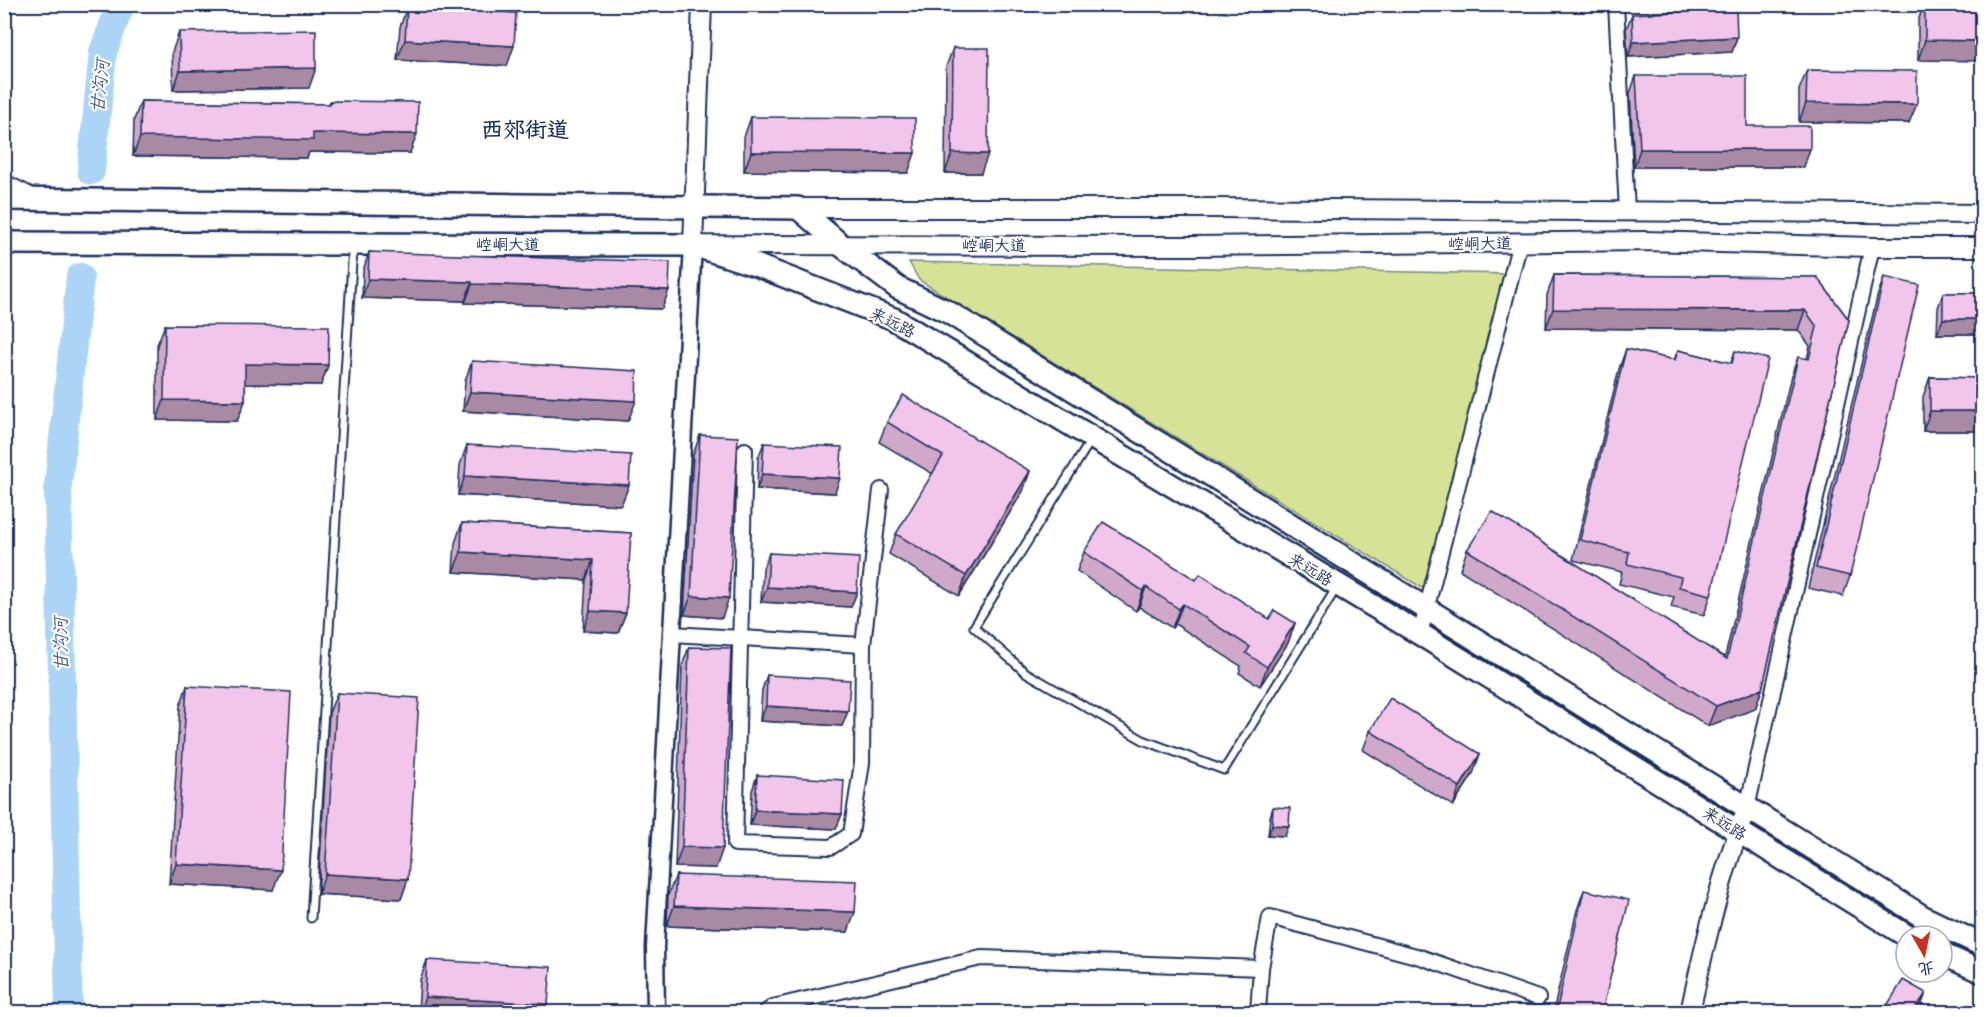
<svg xmlns="http://www.w3.org/2000/svg" width="1987" height="1017" font-family="Mali,'LXGW WenKai TC',sans-serif">
  <style>
    .green { fill: #d6e396; stroke: #78897a; stroke-width: 1.5 }
    .lines { fill: none; stroke-linecap: round; stroke-linejoin: round }
    .river { stroke: #abd4f6; stroke-width: 28 }
    .service-casing { stroke: #1b2f5e; stroke-width: 11 }
    .minor-casing { stroke: #1b2f5e; stroke-width: 18 }
    .tertiary-casing { stroke: #1b2f5e; stroke-width: 21 }
    .secondary-casing { stroke: #1b2f5e; stroke-width: 22 }
    .primary-casing { stroke: #1b2f5e; stroke-width: 26 }
    .service { stroke: #fff; stroke-width: 7 }
    .minor { stroke: #fff; stroke-width: 14 }
    .tertiary { stroke: #fff; stroke-width: 16 }
    .secondary { stroke: #fff; stroke-width: 18 }
    .primary { stroke: #fff; stroke-width: 21 }
    .wall { fill: #d0a9ca; stroke: #1b2f5e; stroke-width: 1.5 }
    .shaded-wall { fill: #a98aa4; stroke: #1b2f5e; stroke-width: 1.5 }
    .building { fill: #f2c5eb; stroke: #1b2f5e; stroke-width: 1.5 }
    .labels { text-anchor: middle; stroke-width: 4.5; stroke-linejoin: round; paint-order: stroke }
    .street-label { font-size: 16px; fill: #1b2f5e; stroke: #fff }
    .water-label { font-size: 18px; font-style: italic; fill: #3f5884; stroke: #fff }
    .district-label { font-size: 22px; font-weight: bold; fill: #1b2f5e; stroke: #fff }
  </style>
  <rect width="100%" height="100%" fill="#fff"/>
  <filter id="ink" filterUnits="userSpaceOnUse"><feTurbulence type="fractalNoise" baseFrequency=".0167" numOctaves="2"/><feDisplacementMap in="SourceGraphic" scale="12" xChannelSelector="R" yChannelSelector="G"/><feConvolveMatrix kernelMatrix="1 2 1 2 8 2 1 2 1" color-interpolation-filters="sRGB"/></filter>
  <g filter="url(#ink)">
    <polygon class="green" points="909,262 1512,274 1424,589 919,280"/>
    <g class="lines">
      <g class="river">
        <polyline points="91,171 103,52 121,4"/>
        <polyline points="69,1012 58,486 80,277"/>
      </g>
      <defs>
        <g id="service">
          <polyline points="1091,440 974,627 1025,672 1143,740 1224,770 1337,587"/>
          <polyline points="311,918 353,246"/>
        </g>
        <g id="minor">
          <polyline points="1616,4 1627,211"/>
          <polyline points="745,450 735,844 831,847 851,834 862,763 863,645 881,490"/>
          <polyline points="672,634 863,645"/>
          <polyline points="1420,634 1520,242"/>
          <polyline points="1747,808 1872,247"/>
          <polyline points="766,1012 773,1007 981,958 1261,968"/>
          <polyline points="1258,1012 1261,968 1270,917 1420,957 1538,998"/>
        </g>
        <polyline id="tertiary" points="656,1012 655,947 693,245"/>
        <g id="secondary">
          <polyline points="702,4 693,245 1195,246 1644,241 1872,247 1982,247"/>
          <polyline points="4,184 34,199"/>
          <polyline points="798,208 1211,208 1982,214"/>
          <path d="M1690 1012C1705 943 1721 874 1747 808"/>
        </g>
        <g id="primary">
          <polyline points="4,199 798,208 841,245 898,288 948,312 1925,918 1982,945"/>
          <polyline points="4,243 693,245 758,266 894,319 1420,634 1907,936"/>
          <polyline points="1942,954 1982,972"/>
        </g>
      </defs>
      <use href="#service" class="service-casing"/>
      <use href="#minor" class="minor-casing"/>
      <use href="#tertiary" class="tertiary-casing"/>
      <use href="#secondary" class="secondary-casing"/>
      <use href="#primary" class="primary-casing"/>
      <use href="#service" class="service"/>
      <use href="#minor" class="minor"/>
      <use href="#tertiary" class="tertiary"/>
      <use href="#secondary" class="secondary"/>
      <use href="#primary" class="primary"/>
    </g>
    <g class="wall">
      <polygon points="1924,4 1983,4 1918,60 1918,21"/>
      <polygon points="407,7 507,66 397,60 400,27"/>
      <polygon points="1632,14 1737,37 1732,52 1628,57 1626,29"/>
      <polygon points="179,32 309,88 173,90 172,52"/>
      <polygon points="953,48 981,173 945,173 946,67"/>
      <polygon points="1807,70 1909,123 1799,122 1799,90"/>
      <polygon points="1636,76 1804,167 1634,167 1630,93"/>
      <polygon points="141,101 329,104 330,101 410,153 309,152 307,158 133,156 134,120"/>
      <polygon points="751,117 908,173 744,171 744,137"/>
      <polygon points="369,252 662,309 465,303 465,301 362,298 363,271"/>
      <polygon points="1554,275 1817,277 1849,320 1762,689 1755,709 1708,726 1460,570 1467,550 1725,657 1791,376 1798,357 1807,359 1810,346 1798,330 1546,328 1547,295"/>
      <polygon points="1884,277 1850,576 1843,596 1808,588 1877,297"/>
      <polygon points="1943,293 1983,293 1983,334 1937,334 1938,308"/>
      <polygon points="165,325 328,365 321,385 245,384 245,401 237,421 157,420 157,345"/>
      <polygon points="1626,349 1674,360 1678,350 1731,363 1735,351 1711,595 1704,615 1671,607 1674,597 1619,584 1622,572 1573,560 1619,369"/>
      <polygon points="472,361 628,421 463,411 465,381"/>
      <polygon points="1930,377 1983,378 1983,431 1923,431 1923,397"/>
      <polygon points="887,422 1030,471 1023,491 959,596 889,554 896,534 933,474 879,442"/>
      <polygon points="700,435 722,618 684,615 693,455"/>
      <polygon points="764,443 835,493 757,489 758,458"/>
      <polygon points="467,445 629,485 621,505 458,495 460,465"/>
      <polygon points="462,523 631,533 618,633 583,631 586,580 453,572 455,543"/>
      <polygon points="1084,552 1196,580 1269,619 1295,623 1288,643 1260,686 1239,673 1241,666 1175,624 1172,628 1139,607 1136,611 1077,571"/>
      <polygon points="769,553 857,592 851,607 761,602 763,568"/>
      <polygon points="689,647 716,868 675,867 682,666"/>
      <polygon points="767,675 848,711 842,726 760,721 762,690"/>
      <polygon points="187,686 273,890 169,884 180,706"/>
      <polygon points="337,693 408,879 401,899 318,894 329,713"/>
      <polygon points="1370,731 1473,774 1453,806 1363,750"/>
      <polygon points="757,775 842,814 836,829 750,825 752,791"/>
      <polygon points="1273,807 1285,836 1268,835 1270,817"/>
      <polygon points="676,875 848,932 667,926 668,895"/>
      <polygon points="1983,883 1983,895 1979,893"/>
      <polygon points="1584,890 1602,1012 1553,1012 1577,910"/>
      <polygon points="427,960 548,1004 545,1012 418,1012 420,980"/>
    </g>
    <g class="shaded-wall">
      <polygon points="1737,37 1732,52 1628,57 1633,42"/>
      <polygon points="405,40 514,46 507,66 397,60"/>
      <polygon points="1925,40 1983,41 1983,61 1918,60"/>
      <polygon points="316,68 309,88 173,90 180,71"/>
      <polygon points="1806,103 1917,104 1909,123 1799,122"/>
      <polygon points="313,133 417,134 410,153 309,152 307,158 133,156 140,137"/>
      <polygon points="1640,149 1810,149 1804,167 1634,167"/>
      <polygon points="751,152 915,153 908,173 744,171"/>
      <polygon points="952,153 988,154 981,173 945,173"/>
      <polygon points="368,279 472,282 465,301 362,298"/>
      <polygon points="472,284 669,290 662,309 465,303"/>
      <polygon points="1553,309 1805,310 1798,330 1546,328"/>
      <polygon points="1943,319 1983,319 1983,334 1937,334"/>
      <polygon points="245,364 328,365 321,385 238,384"/>
      <polygon points="470,392 636,401 628,421 463,411"/>
      <polygon points="164,400 245,401 237,421 157,420"/>
      <polygon points="1930,411 1983,411 1983,431 1923,431"/>
      <polygon points="1030,471 1023,491 959,596 966,576"/>
      <polygon points="762,474 840,478 835,493 757,489"/>
      <polygon points="465,476 629,485 621,505 458,495"/>
      <polygon points="461,552 593,560 586,580 453,572"/>
      <polygon points="767,587 857,592 851,607 761,602"/>
      <polygon points="1146,587 1139,607 1136,611 1143,591"/>
      <polygon points="691,596 729,598 722,618 684,615"/>
      <polygon points="1183,604 1175,624 1172,628 1179,609"/>
      <polygon points="590,611 626,613 618,633 583,631"/>
      <polygon points="1295,623 1288,643 1260,686 1267,667"/>
      <polygon points="1762,689 1755,709 1708,726 1716,706"/>
      <polygon points="766,706 848,711 842,726 760,721"/>
      <polygon points="1480,754 1473,774 1453,806 1460,787"/>
      <polygon points="755,810 842,814 836,829 750,825"/>
      <polygon points="1272,825 1289,826 1285,836 1268,835"/>
      <polygon points="682,847 723,848 716,868 675,867"/>
      <polygon points="176,864 281,870 273,890 169,884"/>
      <polygon points="325,874 408,879 401,899 318,894"/>
      <polygon points="674,906 855,912 848,932 667,926"/>
      <polygon points="1926,993 1919,1012 1914,1012"/>
      <polygon points="425,997 548,1004 545,1012 420,1012"/>
    </g>
    <g class="building">
      <polygon points="1925,4 1983,4 1983,41 1925,40"/>
      <polygon points="407,7 516,13 514,46 405,40"/>
      <polygon points="1736,9 1737,37 1633,42 1632,14"/>
      <polygon points="316,30 316,68 180,71 179,32"/>
      <polygon points="953,48 989,48 988,154 952,153"/>
      <polygon points="1807,70 1917,71 1917,104 1806,103"/>
      <polygon points="1636,76 1747,76 1747,126 1810,126 1810,149 1640,149"/>
      <polygon points="141,101 330,104 330,101 418,102 417,134 313,133 313,140 140,137"/>
      <polygon points="751,117 915,118 915,153 751,152"/>
      <polygon points="369,252 670,262 669,290 472,284 472,282 368,279"/>
      <polygon points="1554,275 1817,277 1849,320 1762,689 1716,706 1467,550 1492,511 1727,659 1798,357 1809,359 1817,327 1805,310 1553,309"/>
      <polygon points="1884,277 1919,285 1850,576 1816,568"/>
      <rect x="1943" y="293" width="40" height="26"/>
      <polygon points="165,325 329,326 328,365 245,364 245,401 164,400"/>
      <polygon points="1626,349 1675,360 1678,350 1732,363 1735,351 1768,359 1711,595 1679,587 1681,577 1627,564 1629,552 1580,540"/>
      <polygon points="472,361 637,371 636,401 470,392"/>
      <polygon points="1930,377 1983,378 1983,411 1930,411"/>
      <polygon points="903,395 1030,471 966,576 896,534 943,456 887,422"/>
      <polygon points="700,435 738,437 729,598 691,596"/>
      <polygon points="764,443 842,447 840,478 762,474"/>
      <polygon points="467,445 631,455 629,485 465,476"/>
      <polygon points="1103,522 1196,580 1200,574 1269,619 1274,610 1295,623 1267,667 1246,653 1250,647 1183,604 1179,609 1146,587 1143,591 1084,552"/>
      <polygon points="462,523 631,533 626,613 590,611 593,560 461,552"/>
      <polygon points="769,553 859,558 857,592 767,587"/>
      <polygon points="689,647 731,648 723,848 682,847"/>
      <polygon points="767,675 850,680 848,711 766,706"/>
      <polygon points="187,686 291,692 281,870 176,864"/>
      <polygon points="337,693 419,698 408,879 325,874"/>
      <polygon points="1390,698 1480,754 1460,787 1370,731"/>
      <polygon points="757,775 844,780 842,814 755,810"/>
      <polygon points="1273,807 1290,808 1289,826 1272,825"/>
      <polygon points="676,875 857,881 855,912 674,906"/>
      <polygon points="1584,890 1629,900 1602,1012 1556,1012"/>
      <polygon points="427,960 551,967 548,1004 425,997"/>
      <polygon points="1903,980 1926,993 1914,1012 1883,1012"/>
      <rect x="4" y="1010" width="6" height="2"/>
    </g>
  </g>
  <g class="labels">
    <g class="street-label">
      <text transform="translate(1480 243) rotate(-1)" y="6">崆峒大道</text>
      <text x="508" y="250">崆峒大道</text>
      <text x="994" y="251">崆峒大道</text>
      <text transform="translate(893 322) rotate(26)" y="6">来远路</text>
      <text transform="translate(1311 569) rotate(31)" y="6">来远路</text>
      <text transform="translate(1725 823) rotate(32)" y="6">来远路</text>
    </g>
    <g class="water-label">
      <text transform="translate(100 86) rotate(-84)" y="6">甘沟河</text>
      <text transform="translate(61 644) rotate(-91)" y="6">甘沟河</text>
    </g>
    <g class="district-label">
      <text x="525" y="137">西郊街道</text>
    </g>
  </g>
  <rect width="1987" height="1017" fill="none" stroke="#fff" stroke-width="24"/>
  <rect x="12" y="12" width="1963" height="993" fill="none" stroke="#1b2f5e" stroke-width="2" filter="url(#ink)"/>
  <g transform="translate(1924 954) rotate(171)"><circle r="28" fill="#ffffff" stroke="#a4acbf" stroke-width="1.5"/>
  <path d="M0-4.5L10 22L0 15L-10 22Z" fill="#c8321e"/>
  <text y="-9" font-size="16" font-weight="bold" text-anchor="middle" fill="#1b2f5e">北</text>
  </g>
</svg>
